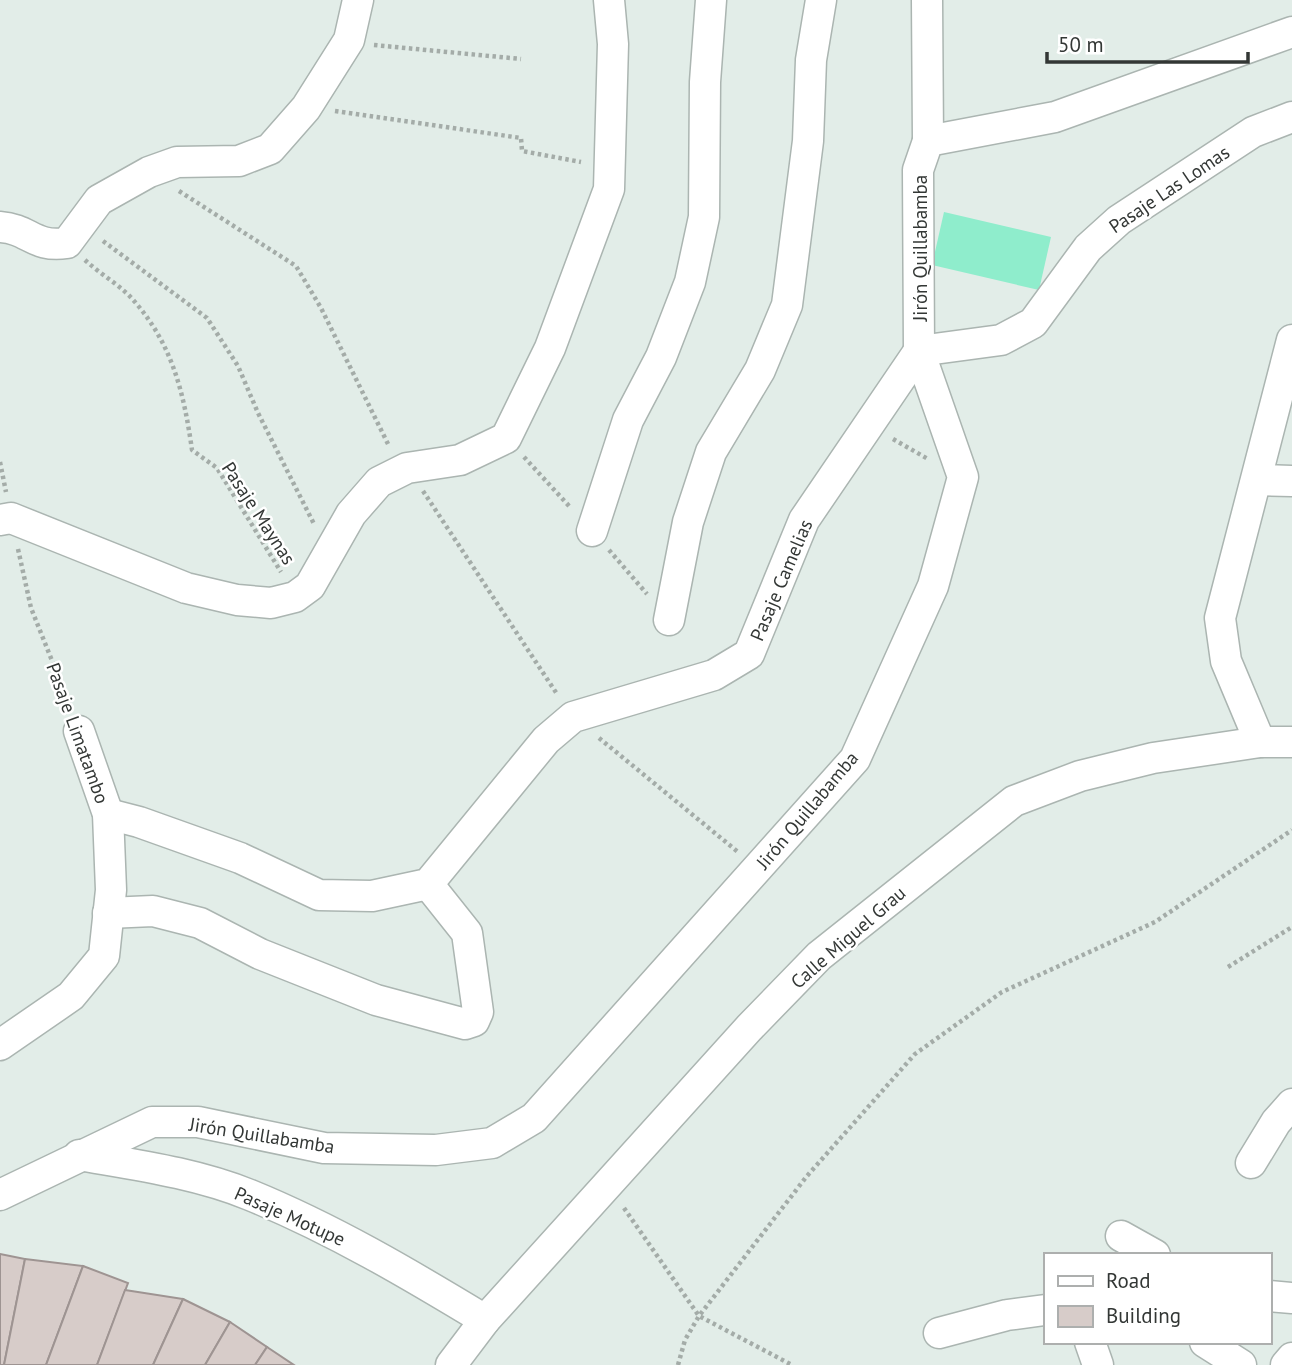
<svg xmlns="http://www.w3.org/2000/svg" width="1292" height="1365" font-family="'PT Sans',sans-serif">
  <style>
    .green { fill: #8fedcc }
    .building { fill: #d7ccc9; stroke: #9e9492; stroke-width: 2 }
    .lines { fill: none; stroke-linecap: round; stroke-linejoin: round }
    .street-casing { stroke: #abb5b1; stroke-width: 33 }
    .path { stroke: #a4aca8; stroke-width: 4.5; stroke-dasharray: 3.5 3.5; stroke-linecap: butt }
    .street { stroke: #fff; stroke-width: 30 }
    .labels { text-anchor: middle; stroke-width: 5; stroke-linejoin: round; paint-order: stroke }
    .street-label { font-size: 19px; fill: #333735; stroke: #fff }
  </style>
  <rect width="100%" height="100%" fill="#e2ede8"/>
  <polygon class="green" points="944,212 1051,237 1039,290 932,265"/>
  <g class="building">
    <polygon points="0,1254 25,1259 4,1365 0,1365"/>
    <polygon points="25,1259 83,1266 46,1365 4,1365"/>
    <polygon points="83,1266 128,1283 97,1365 46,1365"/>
    <polygon points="125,1290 183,1299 153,1365 97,1365"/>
    <polygon points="183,1299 230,1322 205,1365 153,1365"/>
    <polygon points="230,1322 267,1347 255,1365 205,1365"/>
    <polygon points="267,1347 294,1365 255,1365"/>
  </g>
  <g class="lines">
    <defs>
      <g id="street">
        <polyline points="927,0 928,141"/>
        <path d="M0 227C30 229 33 248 67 243L99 200 149 172 177 162 239 161 270 149 306 108 349 40 358 0"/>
        <polyline points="919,351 1001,340 1033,323 1088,248 1119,220 1253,132 1292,117"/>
        <polyline points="1257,480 1292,481"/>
        <polyline points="0,520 11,518 186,588 237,600 271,603 295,597 310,586 351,514 379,482 407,468 460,460 506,438 550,348 609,189 613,44 609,0"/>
        <polyline points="592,531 628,420 661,357 690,282 704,217 705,82 711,0"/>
        <polyline points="669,620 688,522 711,452 760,370 787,305 808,141 811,60 821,0"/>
        <polyline points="1260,742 1226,661 1220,618 1292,340"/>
        <polyline points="108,814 139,822 240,858 319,895 372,896 428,884 546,740 573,717 714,675 749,654 804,520 919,351"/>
        <polyline points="108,913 153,911 200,923 260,954 376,1000 465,1024 474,1021 478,1012 467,933 428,884"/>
        <polyline points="0,1045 71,996 104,956 111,890 108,814 79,731"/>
        <path d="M79 1155C136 1165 196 1173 250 1195 333 1229 409 1274 485 1320"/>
        <polyline points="1251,1163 1276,1122 1292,1104"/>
        <polyline points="0,1195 152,1122 198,1122 324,1148 436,1150 492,1143 534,1118 855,759 933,586 963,477 919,351 918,170 928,141 1055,117 1292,32"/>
        <polyline points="1121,1236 1155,1255"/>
        <polyline points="1269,1296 1292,1298"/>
        <polyline points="939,1333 1007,1315 1045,1310"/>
        <polyline points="1090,1342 1098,1365"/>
        <polyline points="1205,1342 1241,1365"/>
        <polyline points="451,1365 485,1320 608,1184 749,1028 819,956 1014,801 1080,776 1153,758 1260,742 1292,742"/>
        <polyline points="1286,1365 1292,1358"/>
      </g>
    </defs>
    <use href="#street" class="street-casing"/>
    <g class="path">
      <polyline points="374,45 521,59"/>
      <polyline points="335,111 521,138 522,151 581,162"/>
      <polyline points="179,191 296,266 321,308 389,446"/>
      <polyline points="103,241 207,318 238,366 258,413 314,524"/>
      <path d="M85 260C101 275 122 286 135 302 173 346 184 394 192 450L217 468 281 572"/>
      <polyline points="893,439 928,459"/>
      <polyline points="524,457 570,507"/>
      <polyline points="0,462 6,492"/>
      <polyline points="423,491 557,694"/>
      <polyline points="18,549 31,608 70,706"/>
      <polyline points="609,550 647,594"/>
      <polyline points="599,738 738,852"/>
      <polyline points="1228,967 1292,927"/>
      <polyline points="624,1208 699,1316 792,1365"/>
      <polyline points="678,1365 685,1340 699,1316 807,1176 915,1054 1002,992 1155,922 1292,830"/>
    </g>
    <use href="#street" class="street"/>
  </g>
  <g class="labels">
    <g class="street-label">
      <text transform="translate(1169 189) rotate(-34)" y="7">Pasaje Las Lomas</text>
      <text transform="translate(920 248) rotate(-90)" y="7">Jirón Quillabamba</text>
      <text transform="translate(259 513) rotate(57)" y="7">Pasaje Maynas</text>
      <text transform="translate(781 580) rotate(-67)" y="7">Pasaje Camelias</text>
      <text transform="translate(78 733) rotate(70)" y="7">Pasaje Limatambo</text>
      <text transform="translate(807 810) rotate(-50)" y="7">Jirón Quillabamba</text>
      <text transform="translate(848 937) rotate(-41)" y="7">Calle Miguel Grau</text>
      <text transform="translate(262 1135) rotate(9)" y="7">Jirón Quillabamba</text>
      <text transform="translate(290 1216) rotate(24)" y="7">Pasaje Motupe</text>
    </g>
  </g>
  <rect x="1044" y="1253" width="228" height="91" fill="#ffffff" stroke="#adafae" stroke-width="2"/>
  <rect x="1058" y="1276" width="35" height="10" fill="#ffffff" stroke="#adafae" stroke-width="2"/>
  <text x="1106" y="1288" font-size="21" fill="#333735">Road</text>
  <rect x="1058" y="1306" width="35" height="21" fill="#d7ccc9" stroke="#adafae" stroke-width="2"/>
  <text x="1106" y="1323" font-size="21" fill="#333735">Building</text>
  <path d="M1047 52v10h201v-10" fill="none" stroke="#333735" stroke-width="3.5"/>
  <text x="1058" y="52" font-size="21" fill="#333735" stroke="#ffffff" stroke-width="5" paint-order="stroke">50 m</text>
</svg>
